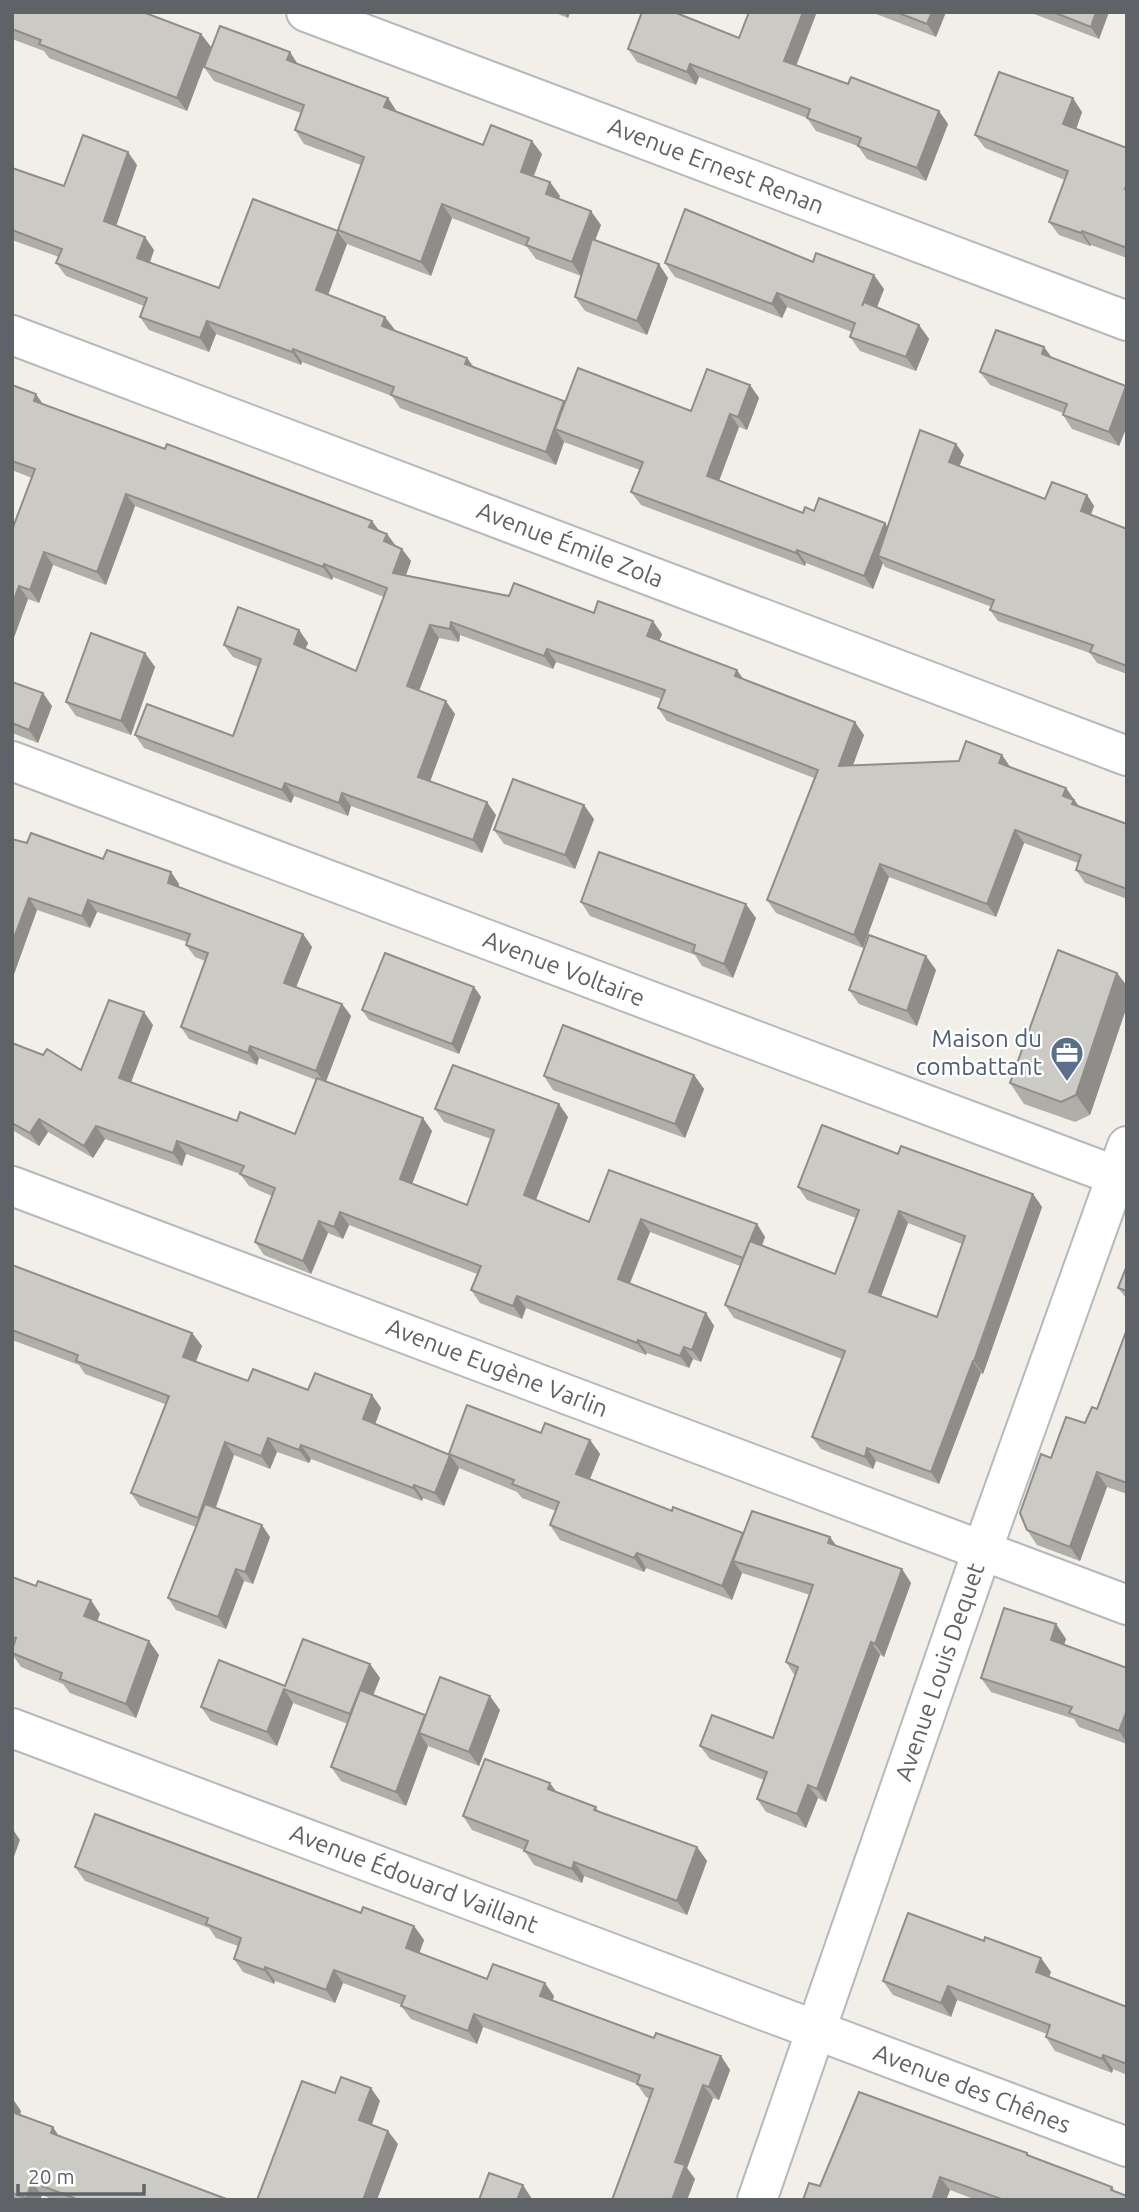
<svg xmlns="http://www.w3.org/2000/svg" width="1139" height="2212" font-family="Ubuntu,sans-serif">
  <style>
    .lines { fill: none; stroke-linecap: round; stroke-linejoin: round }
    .street-casing { stroke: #b5b8bc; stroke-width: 42 }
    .street { stroke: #fff; stroke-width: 38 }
    .wall { fill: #afaea9; fill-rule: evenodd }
    .shaded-wall { fill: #8f8d8a }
    .building { fill: #cccac5; stroke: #8f8d8a; stroke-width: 2; fill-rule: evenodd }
    .labels { text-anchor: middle; stroke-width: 5; stroke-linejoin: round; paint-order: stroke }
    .street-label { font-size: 24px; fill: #5f6368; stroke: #fff }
    .service-label { font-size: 24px; fill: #4e5e75; stroke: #fff; text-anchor: end }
  </style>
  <rect width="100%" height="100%" fill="#f1efe8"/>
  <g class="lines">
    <defs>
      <g id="street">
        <polyline points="306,12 1127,321"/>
        <polyline points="12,335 1127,756"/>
        <polyline points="12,761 1127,1180"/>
        <polyline points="12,1186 1127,1605"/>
        <polyline points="12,1728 1127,2147"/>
        <polyline points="757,2200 982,1551 1127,1146"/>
      </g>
    </defs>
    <use href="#street" class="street-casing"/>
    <use href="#street" class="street"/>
  </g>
  <g class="wall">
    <polygon points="12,12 201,34 211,47 187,111 49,58 44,51 12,39"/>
    <polygon points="553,12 570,12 568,18"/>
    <polygon points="871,12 946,12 936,37"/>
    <polygon points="1029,12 1109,12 1099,39"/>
    <polygon points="739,38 797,66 848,84 939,111 948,124 926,181 867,159 858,146 816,131 807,118 699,77 696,85 637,62 628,49"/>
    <polygon points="298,64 388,98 397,112 483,145 542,154 534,176 550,182 560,196 558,199 601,225 595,240 668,278 647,335 585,311 575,297 581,276 536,259 527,247 452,218 431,276 347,244 338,230 361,165 304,144 295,130 301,113 214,81 204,67"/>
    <polygon points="1082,112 1076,129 1127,148 1127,258 1091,245 1090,246 1059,235 1049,222 1065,180 985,148 975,135"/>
    <polygon points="137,165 116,226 154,250 150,263 219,288 347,244 328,295 395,330 394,331 467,358 474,367 564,401 691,411 750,385 759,398 747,430 739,427 719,481 803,513 814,511 885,523 887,527 956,444 964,455 959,466 1045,499 1087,495 1094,506 1091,515 1127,529 1127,674 1097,663 1090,653 998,621 990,610 992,607 885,567 883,563 873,589 806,563 805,566 641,505 631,492 640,470 564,442 556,465 400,408 392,396 302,362 301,365 216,334 209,352 149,330 140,317 144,306 66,276 56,263 59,257 12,240 12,168 64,186"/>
    <polygon points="813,262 884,289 877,307 919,325 929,339 916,371 860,351 850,337 852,332 787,307 782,318 675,277 665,263"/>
    <polygon points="1044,347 1052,358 1126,386 1127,426 1119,446 1072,429 1063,415 1063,413 990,385 980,372"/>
    <polygon points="12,385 44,404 379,531 395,546 402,549 411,561 406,575 594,613 662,634 659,641 864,735 853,765 1011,767 1066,788 1078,806 1127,824 1127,899 1085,883 1076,870 1078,863 1024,843 996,917 889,877 863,948 776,913 767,900 814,778 667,721 658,708 662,699 556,662 553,669 460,635 459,642 439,638 419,691 455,714 430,781 496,815 482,853 351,806 348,816 294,796 291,803 144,748 135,735 233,736 258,667 233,657 224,645 299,630 308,643 305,649 356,671 384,597 333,577 332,580 135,506 106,585 53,565 39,603 28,599 12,643 32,478 12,470"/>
    <polygon points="145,653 155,667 131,735 76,716 66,702"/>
    <polygon points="12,682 52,706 38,743 12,733"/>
    <polygon points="594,819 575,869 504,844 494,830"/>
    <path d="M12 839 27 843 171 872 179 884V887L303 934 312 947 296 987 342 1004 351 1016 326 1081 432 1131 412 1184 467 1205 491 1139 444 1122 435 1109 568 1117 536 1200 589 1222 609 1170 757 1224 765 1237 762 1246 835 1274 856 1218 807 1200 798 1187 898 1154 1033 1194 1042 1207 983 1374 981 1373 939 1484 876 1461 873 1469 821 1449 812 1437 842 1359 734 1318 725 1305 740 1266 650 1232 630 1284 706 1313 714 1326 701 1362 693 1359 689 1368 647 1353 646 1355 526 1308 522 1319 480 1303 471 1290 477 1274 349 1225 343 1239 328 1233 311 1274 264 1255 255 1242 272 1196 249 1186 240 1174 186 1154 182 1166 105 1139 93 1158 48 1132 39 1146 14 1131 12 1129V1043L81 1070 153 1025 131 1082 237 1121 295 1134 316 1080 259 1058 257 1065 189 1039 181 1027 205 961 195 957 186 945 187 942 97 912 90 928 37 910 14 974 12 973ZM908 1223 962 1244 937 1317 881 1296Z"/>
    <polygon points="581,902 756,918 733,978 702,966 695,955 590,916"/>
    <polygon points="936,970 917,1026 859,1004 849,990"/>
    <polygon points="1117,973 1127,986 1127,1006 1090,1115 1075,1122 1024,1104 1010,1083"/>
    <polygon points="474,987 481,997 459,1054 369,1020 362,1010"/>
    <polygon points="694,1075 704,1089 685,1138 553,1090 544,1076"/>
    <polygon points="12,1265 192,1333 202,1346 196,1362 248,1381 308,1390 372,1395 381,1408 375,1424 450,1455 541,1433 590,1440 600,1454 590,1479 672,1511 743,1533 830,1537 836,1546 902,1569 911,1583 884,1657 880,1655 826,1802 818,1798 806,1828 766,1812 757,1799 764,1780 710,1759 700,1746 773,1738 795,1676 786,1662 810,1595 742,1573 732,1600 646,1568 644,1572 560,1540 550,1525 556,1511 522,1498 517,1492 459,1468 444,1506 423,1498 422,1501 311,1459 309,1463 277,1452 270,1469 234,1455 216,1508 270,1537 253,1584 244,1581 226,1629 176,1610 168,1598 196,1527 140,1506 131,1493 165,1404 85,1374 79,1365 12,1340"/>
    <polygon points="1127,1265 1127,1299 1118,1288"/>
    <polygon points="1127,1328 1127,1494 1107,1487 1080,1561 1037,1545 1027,1530 1051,1458 1085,1423 1097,1409"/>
    <polygon points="12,1577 100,1614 97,1621 159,1655 136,1718 70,1693 63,1684 21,1667 12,1654"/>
    <polygon points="1056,1624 1066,1639 1064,1645 1127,1668 1127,1744 1079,1727 1074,1719 991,1692 981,1678"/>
    <polygon points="370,1664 380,1678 373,1695 425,1715 500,1710 479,1766 428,1746 406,1806 341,1781 331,1767 348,1724 293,1703 277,1746 211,1721 201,1707"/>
    <polygon points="556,1792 596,1807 599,1812 697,1847 707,1861 687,1915 584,1876 582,1883 534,1865 524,1850 472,1830 463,1816"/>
    <polygon points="75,1867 361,1913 414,1926 424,1940 419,1953 487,1979 554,1996 553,2000 654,2038 721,2056 730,2070 719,2100 713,2098 687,2168 695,2179 687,2200 650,2099 646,2097 637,2084 483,2027 477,2044 411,2019 401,2006 402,2005 343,1983 335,2003 275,1981 274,1984 243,1972 234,1959 238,1946 216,1938 209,1928 85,1881"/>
    <polygon points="1051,1972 1049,1977 1127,2007 1127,2075 1113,2069 1112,2073 1055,2051 1046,2037 1047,2034 957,2000 951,2017 893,1995 883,1981"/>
    <polygon points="12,2098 21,2111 20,2115 59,2136 229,2200 54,2200 42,2195 40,2200 12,2200"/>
    <polygon points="1030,2156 1112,2187 1115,2191 1127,2200 976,2200 950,2190 946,2200 803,2200 820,2186"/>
  </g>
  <g class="shaded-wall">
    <polygon points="564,12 570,12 568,18"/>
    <polygon points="803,12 817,12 793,74 784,61"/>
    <polygon points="932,12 946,12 936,37 927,24"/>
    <polygon points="1096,12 1109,12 1099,39 1091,27"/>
    <polygon points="201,34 211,47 187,111 177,98"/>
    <polygon points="290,52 299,66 287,60"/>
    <polygon points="690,64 699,77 696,85 687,72"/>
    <polygon points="388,98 397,112 394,121 384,107"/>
    <polygon points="1073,98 1082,112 1073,138 1063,124"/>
    <polygon points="939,111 948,124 926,181 917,168"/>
    <polygon points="532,141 542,154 530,185 521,172"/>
    <polygon points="128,152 137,165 113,235 104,221"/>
    <polygon points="550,182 560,196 555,208 546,194"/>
    <polygon points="442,204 452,218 431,276 421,262"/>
    <polygon points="591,211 601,225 581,276 572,262"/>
    <polygon points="338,231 347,244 325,303 316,290"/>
    <polygon points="1082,231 1091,245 1090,246 1081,233"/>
    <polygon points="145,237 154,250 146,271 137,258"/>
    <polygon points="659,264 668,278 647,335 637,321"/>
    <polygon points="874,275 884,289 872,320 862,306"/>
    <polygon points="777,293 787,307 782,318 772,304"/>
    <polygon points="385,317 395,330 391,339 382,326"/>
    <polygon points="207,321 216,334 209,352 200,338"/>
    <polygon points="919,325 929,339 916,371 906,357"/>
    <polygon points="1044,347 1054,361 1042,354"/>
    <polygon points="293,349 302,362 301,365 292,352"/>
    <polygon points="467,358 476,371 465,364"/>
    <polygon points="750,385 759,398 747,430 738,417"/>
    <polygon points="1126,386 1127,426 1119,446 1109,432"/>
    <polygon points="36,394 45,407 34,401"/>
    <polygon points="730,414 739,427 716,489 707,476"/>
    <polygon points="555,429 564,442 556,465 546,452"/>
    <polygon points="956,444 964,455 957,472 949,462"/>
    <polygon points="126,494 135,506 106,585 97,572"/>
    <polygon points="1087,495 1094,506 1088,522 1081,511"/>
    <polygon points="372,521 381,533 369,527"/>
    <polygon points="885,523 894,536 878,556 883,563 873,589 864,576"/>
    <polygon points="387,534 396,546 384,541"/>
    <polygon points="402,549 411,561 402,586 393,573"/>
    <polygon points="797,550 806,563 805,566 796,553"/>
    <polygon points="44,552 53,565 39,603 30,590"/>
    <polygon points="324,564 333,577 332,580 323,567"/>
    <polygon points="19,586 28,599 12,643 12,605"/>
    <polygon points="653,621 662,634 656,649 647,636"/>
    <polygon points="451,622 460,635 459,642 450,629"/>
    <polygon points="430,625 439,638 416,699 407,686"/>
    <polygon points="299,630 308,643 302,657 294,644"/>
    <polygon points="547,649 556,662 553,669 544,656"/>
    <polygon points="145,653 155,667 131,735 121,721"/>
    <polygon points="737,670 746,683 735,676"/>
    <polygon points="43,693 52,706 38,743 29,730"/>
    <polygon points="446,701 455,714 427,790 418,777"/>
    <polygon points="855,722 864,735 848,779 839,766"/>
    <polygon points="1002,755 1011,768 999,763"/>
    <polygon points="285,783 294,796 291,803 282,790"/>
    <polygon points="1066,788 1083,812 1063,796"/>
    <polygon points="342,793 351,806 348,816 339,803"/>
    <polygon points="487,802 496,815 482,853 473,840"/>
    <polygon points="584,805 594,819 575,869 565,855"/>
    <polygon points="1015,830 1024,843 996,917 987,904"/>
    <polygon points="880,864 889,877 863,948 854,935"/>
    <polygon points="171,872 179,884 176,895 168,883"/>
    <polygon points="29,898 37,910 14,974 12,971 12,943"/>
    <polygon points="88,900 97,912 90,928 82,916"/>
    <polygon points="746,904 756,918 733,978 724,964"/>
    <polygon points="303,934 312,947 293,995 284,983"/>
    <polygon points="926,956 936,970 917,1026 907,1011"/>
    <polygon points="1117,973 1127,986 1127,1006 1090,1115 1076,1095"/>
    <polygon points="474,987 481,997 459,1054 452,1044"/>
    <polygon points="342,1004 351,1016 325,1084 316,1071"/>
    <polygon points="144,1012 153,1025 128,1090 119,1078"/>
    <polygon points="250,1046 259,1058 257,1065 248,1053"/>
    <polygon points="694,1075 704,1089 685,1138 675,1124"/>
    <polygon points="559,1104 568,1117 533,1207 524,1195"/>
    <polygon points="423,1118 432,1131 409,1192 400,1179"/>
    <polygon points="39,1119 48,1132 39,1146 30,1133"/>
    <polygon points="96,1126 105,1139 93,1158 84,1146"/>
    <polygon points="177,1141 186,1154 182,1166 173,1153"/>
    <polygon points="1033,1194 1042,1207 983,1374 974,1361"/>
    <polygon points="899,1211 908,1223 878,1305 869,1292"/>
    <polygon points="340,1212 349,1225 343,1239 334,1227"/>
    <polygon points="641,1219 650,1232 626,1292 618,1279"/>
    <polygon points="319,1221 328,1233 311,1274 303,1261"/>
    <polygon points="757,1224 765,1237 752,1270 744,1258"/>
    <polygon points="517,1296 526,1308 522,1319 513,1306"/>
    <polygon points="706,1313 714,1326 701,1362 692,1350"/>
    <polygon points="192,1333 202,1346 192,1370 183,1357"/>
    <polygon points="638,1340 647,1353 646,1355 637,1343"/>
    <polygon points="684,1347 693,1359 689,1368 680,1356"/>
    <polygon points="973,1361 981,1373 939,1484 931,1472"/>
    <polygon points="372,1395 381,1408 372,1433 363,1419"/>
    <polygon points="268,1438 277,1452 270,1469 261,1456"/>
    <polygon points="590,1440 600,1454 586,1488 576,1474"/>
    <polygon points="225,1442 234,1455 207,1531 198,1518"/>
    <polygon points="301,1445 311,1459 309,1463 299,1450"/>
    <polygon points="867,1448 876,1461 873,1469 865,1457"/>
    <polygon points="450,1455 459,1468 444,1506 435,1493"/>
    <polygon points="1097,1472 1107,1487 1080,1561 1070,1547"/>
    <polygon points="414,1485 423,1498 422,1501 413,1488"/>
    <polygon points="262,1525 270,1537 253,1584 245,1572"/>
    <polygon points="743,1533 733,1561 742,1573 732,1600 722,1586"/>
    <polygon points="830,1537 840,1551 828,1543"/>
    <polygon points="637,1553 646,1568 644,1572 634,1558"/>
    <polygon points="236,1569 244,1581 226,1629 218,1617"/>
    <polygon points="902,1569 911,1583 884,1657 875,1644"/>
    <polygon points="91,1600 100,1614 94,1630 84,1616"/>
    <polygon points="1056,1624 1066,1639 1061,1654 1051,1640"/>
    <polygon points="149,1641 159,1655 136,1718 126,1704"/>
    <polygon points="871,1642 880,1655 826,1802 817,1789"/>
    <polygon points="370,1664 380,1678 360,1728 350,1714"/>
    <polygon points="284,1689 293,1703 277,1746 267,1732"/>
    <polygon points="490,1696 500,1710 479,1766 469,1752"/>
    <polygon points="1127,1710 1127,1742 1119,1731"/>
    <polygon points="419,1733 428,1746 406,1806 396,1792"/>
    <polygon points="550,1783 560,1797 548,1789"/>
    <polygon points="808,1785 818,1798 806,1828 797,1814"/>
    <polygon points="12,1828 20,1840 12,1862"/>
    <polygon points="697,1847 707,1861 687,1915 677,1901"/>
    <polygon points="574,1862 584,1876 582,1883 572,1869"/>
    <polygon points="414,1926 424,1940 416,1962 406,1948"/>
    <polygon points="1041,1958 1051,1972 1045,1986 1036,1972"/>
    <polygon points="265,1967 275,1981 274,1984 264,1970"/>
    <polygon points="334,1970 343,1983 335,2003 326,1990"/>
    <polygon points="545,1983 554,1996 549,2009 540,1996"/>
    <polygon points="948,1986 957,2000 951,2017 941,2003"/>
    <polygon points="474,2014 483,2027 477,2044 468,2031"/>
    <polygon points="1103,2055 1113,2069 1112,2073 1102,2059"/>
    <polygon points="721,2056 730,2070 719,2100 709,2087"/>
    <polygon points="703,2085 713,2098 687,2168 695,2179 687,2200 672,2200 675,2162"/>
    <polygon points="371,2088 380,2101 369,2133 359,2120"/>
    <polygon points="12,2098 21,2111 17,2123 12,2117"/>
    <polygon points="53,2127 62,2141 51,2133"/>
    <polygon points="388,2131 398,2144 377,2200 363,2200"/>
    <polygon points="940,2177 950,2190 946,2200 932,2200"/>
    <polygon points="32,2182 42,2195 40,2200 27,2200 26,2198"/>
    <polygon points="523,2185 532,2199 532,2200 517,2200"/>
  </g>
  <g class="building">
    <polygon points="12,12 143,12 201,34 177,98 39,44 41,40 12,29"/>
    <polygon points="642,12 674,12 739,38 749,12 803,12 784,61 848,84 851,77 939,111 917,168 858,146 861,138 807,118 810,109 690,64 687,72 628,49"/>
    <polygon points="896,12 932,12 927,24"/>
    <polygon points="1053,12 1096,12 1091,27"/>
    <polygon points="220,26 290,52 287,60 388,98 384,107 483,145 491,125 532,141 521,172 550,182 546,194 591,211 572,262 526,245 529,238 442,204 421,262 338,230 364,157 295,130 304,105 204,67"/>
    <polygon points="999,72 1073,98 1063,124 1127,148 1127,185 1125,189 1127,190 1127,248 1082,231 1081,233 1049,222 1068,171 975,135"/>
    <polygon points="83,135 128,152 104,221 145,237 137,258 219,288 253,199 338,231 316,290 385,317 382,326 467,358 465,364 564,401 546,452 391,395 394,387 293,349 292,352 207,321 200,338 140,317 147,298 56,263 62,249 12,230 12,168 64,186"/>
    <polygon points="685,209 813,262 816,253 874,275 862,306 864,302 919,325 906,357 850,337 855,323 777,293 772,304 665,263"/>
    <polygon points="592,239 659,264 637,321 575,297"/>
    <polygon points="996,330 1044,347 1042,354 1126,386 1109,432 1063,415 1067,404 980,372"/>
    <polygon points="578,368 691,411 707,369 750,385 738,417 730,414 707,476 803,513 805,507 814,511 819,498 885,523 864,576 797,550 796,553 631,492 643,462 555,429"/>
    <polygon points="12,385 36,394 34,401 165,449 167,444 372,521 369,527 387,534 384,541 402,549 393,573 509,596 514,583 594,613 598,601 653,621 647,636 737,670 735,676 855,722 839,766 959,761 966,741 1002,755 999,763 1066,788 1063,796 1074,800 1072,804 1127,824 1127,889 1076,870 1081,855 1015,830 987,904 880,864 854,935 767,900 818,770 658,708 665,690 547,649 544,656 451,622 450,629 430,625 407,686 446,701 418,777 487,802 473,840 342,793 339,803 285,783 282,790 135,735 147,704 233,736 261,659 224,645 238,607 299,630 294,644 356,671 387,588 324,564 323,567 126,494 97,572 44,552 30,590 19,586 12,605 12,530 35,469 12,461"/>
    <polygon points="920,430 956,444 949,462 1045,499 1052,482 1087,495 1081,511 1127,529 1127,666 1090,652 1093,645 990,610 994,600 878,556"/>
    <polygon points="91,633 145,653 121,721 66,702"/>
    <polygon points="12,682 43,693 29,730 12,723"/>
    <polygon points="513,779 584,805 565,855 494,830"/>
    <polygon points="31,833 103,859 107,850 171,872 168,883 303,934 284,983 342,1004 316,1071 250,1046 248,1053 181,1027 208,953 186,945 190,934 88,900 82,916 29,898 12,943 12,839 27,843"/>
    <polygon points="599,852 746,904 724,964 693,952 695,945 581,902"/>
    <polygon points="869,935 926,956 907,1011 849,990"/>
    <polygon points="1058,950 1117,973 1076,1095 1061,1102 1010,1083"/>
    <polygon points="385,953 474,987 452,1044 362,1010"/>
    <polygon points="109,1000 144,1012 119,1078 237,1121 240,1112 295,1134 317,1078 423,1118 400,1179 467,1205 494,1130 435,1109 453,1065 559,1104 524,1195 589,1222 609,1170 757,1224 743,1258 641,1219 618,1279 706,1313 692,1350 684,1347 680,1356 638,1340 637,1343 517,1296 513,1306 471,1290 481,1266 340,1212 334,1227 319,1221 303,1261 255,1242 275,1188 240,1174 244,1166 177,1141 173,1153 96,1126 84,1146 39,1119 30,1133 12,1123 12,1043 43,1055 47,1049 81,1070"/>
    <polygon points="563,1025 694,1075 675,1124 544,1076"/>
    <path d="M822 1125 898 1154 901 1146 1033 1194 974 1361H973L931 1472 867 1448 865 1457 812 1437 845 1351 725 1305 750 1241 835 1274 859 1210 798 1187ZM899 1211 965 1236 937 1317 869 1292Z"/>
    <polygon points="12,1265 192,1333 183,1357 248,1381 253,1369 308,1390 315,1373 372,1395 363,1419 450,1455 435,1493 414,1485 413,1488 301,1445 299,1450 268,1438 261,1456 225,1442 198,1518 131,1493 169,1396 76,1361 78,1355 12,1330"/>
    <polygon points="1127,1265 1127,1291 1118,1288"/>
    <polygon points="1127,1329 1127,1483 1097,1472 1070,1547 1027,1530 1020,1513 1041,1454 1051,1458 1066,1417 1085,1423 1092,1407 1097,1409"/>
    <polygon points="467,1405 541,1433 545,1423 590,1440 576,1474 672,1511 673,1507 743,1533 722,1586 637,1553 634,1558 550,1525 559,1502 512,1484 514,1480 449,1454"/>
    <polygon points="205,1504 262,1525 245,1572 236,1569 218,1617 168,1598"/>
    <polygon points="752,1511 830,1537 828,1543 902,1569 875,1644 871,1642 817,1789 808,1785 797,1814 757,1799 767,1772 700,1746 712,1715 773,1738 798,1667 786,1662 813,1585 733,1561"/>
    <polygon points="12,1577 36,1586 38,1581 91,1600 84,1616 149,1641 126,1704 60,1679 62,1673 12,1653 12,1650 16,1638 12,1637"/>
    <polygon points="1004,1608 1056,1624 1051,1640 1127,1668 1127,1710 1119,1731 1069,1713 1072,1707 981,1678"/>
    <polygon points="303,1639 370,1664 350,1714 284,1689 267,1732 201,1707 219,1660 285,1686"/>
    <polygon points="440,1677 490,1696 469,1752 419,1733"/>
    <polygon points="360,1690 425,1715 396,1792 331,1767"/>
    <polygon points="485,1759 550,1783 548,1789 596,1807 594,1810 697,1847 677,1901 574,1862 572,1869 524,1851 528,1841 463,1816"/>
    <polygon points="95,1814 361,1913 363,1907 414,1926 406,1948 487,1979 493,1964 545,1983 540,1996 654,2038 656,2033 721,2056 709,2087 703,2085 675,2162 685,2165 672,2200 612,2200 653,2089 637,2084 640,2075 474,2014 468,2031 401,2006 405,1996 334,1970 326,1990 265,1967 264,1970 234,1959 241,1938 206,1924 208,1918 75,1867"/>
    <polygon points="908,1913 984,1941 985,1937 1041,1958 1036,1972 1127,2007 1127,2064 1103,2055 1102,2059 1046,2037 1050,2025 948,1986 941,2003 883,1981"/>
    <polygon points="341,2077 371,2088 359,2120 388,2131 363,2200 257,2200 302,2081 335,2093"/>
    <polygon points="859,2092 1027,2153 1027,2155 1112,2187 1111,2190 1127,2196 1127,2200 1004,2200 940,2177 932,2200 803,2200 809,2183 820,2186"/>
    <polygon points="12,2112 53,2127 51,2133 229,2200 79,2200 32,2182 26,2198 12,2193"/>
    <polygon points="489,2173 523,2185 517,2200 479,2200"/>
  </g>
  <defs>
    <symbol id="office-pin" viewBox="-11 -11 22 30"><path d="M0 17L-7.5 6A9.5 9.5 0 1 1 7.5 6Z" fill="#5c6f8a" stroke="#fff"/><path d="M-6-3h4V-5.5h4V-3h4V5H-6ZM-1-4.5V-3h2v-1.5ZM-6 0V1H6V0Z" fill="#fff"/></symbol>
  </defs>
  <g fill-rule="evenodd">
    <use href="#office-pin" x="1048" y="1034" width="38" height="52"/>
  </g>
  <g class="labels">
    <g class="street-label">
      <text transform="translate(716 166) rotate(21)" y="8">Avenue Ernest Renan</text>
      <text transform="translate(570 545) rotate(21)" y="8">Avenue Émile Zola</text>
      <text transform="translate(564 969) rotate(21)" y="8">Avenue Voltaire</text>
      <text transform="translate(497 1368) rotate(21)" y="8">Avenue Eugène Varlin</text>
      <text transform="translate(940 1672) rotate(-71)" y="8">Avenue Louis Dequet</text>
      <text transform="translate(414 1879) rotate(21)" y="8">Avenue Édouard Vaillant</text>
      <text transform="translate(972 2089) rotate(21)" y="8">Avenue des Chênes</text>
    </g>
    <g class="service-label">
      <text x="1042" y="1047">Maison du<tspan x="1042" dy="28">combattant</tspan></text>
    </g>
  </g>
  <rect width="1139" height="2212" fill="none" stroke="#5f6368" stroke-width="28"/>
  <path d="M18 2184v10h126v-10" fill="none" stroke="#5f6368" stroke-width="3.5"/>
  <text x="28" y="2184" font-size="21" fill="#5f6368" stroke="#ffffff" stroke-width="5" paint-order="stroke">20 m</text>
</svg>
